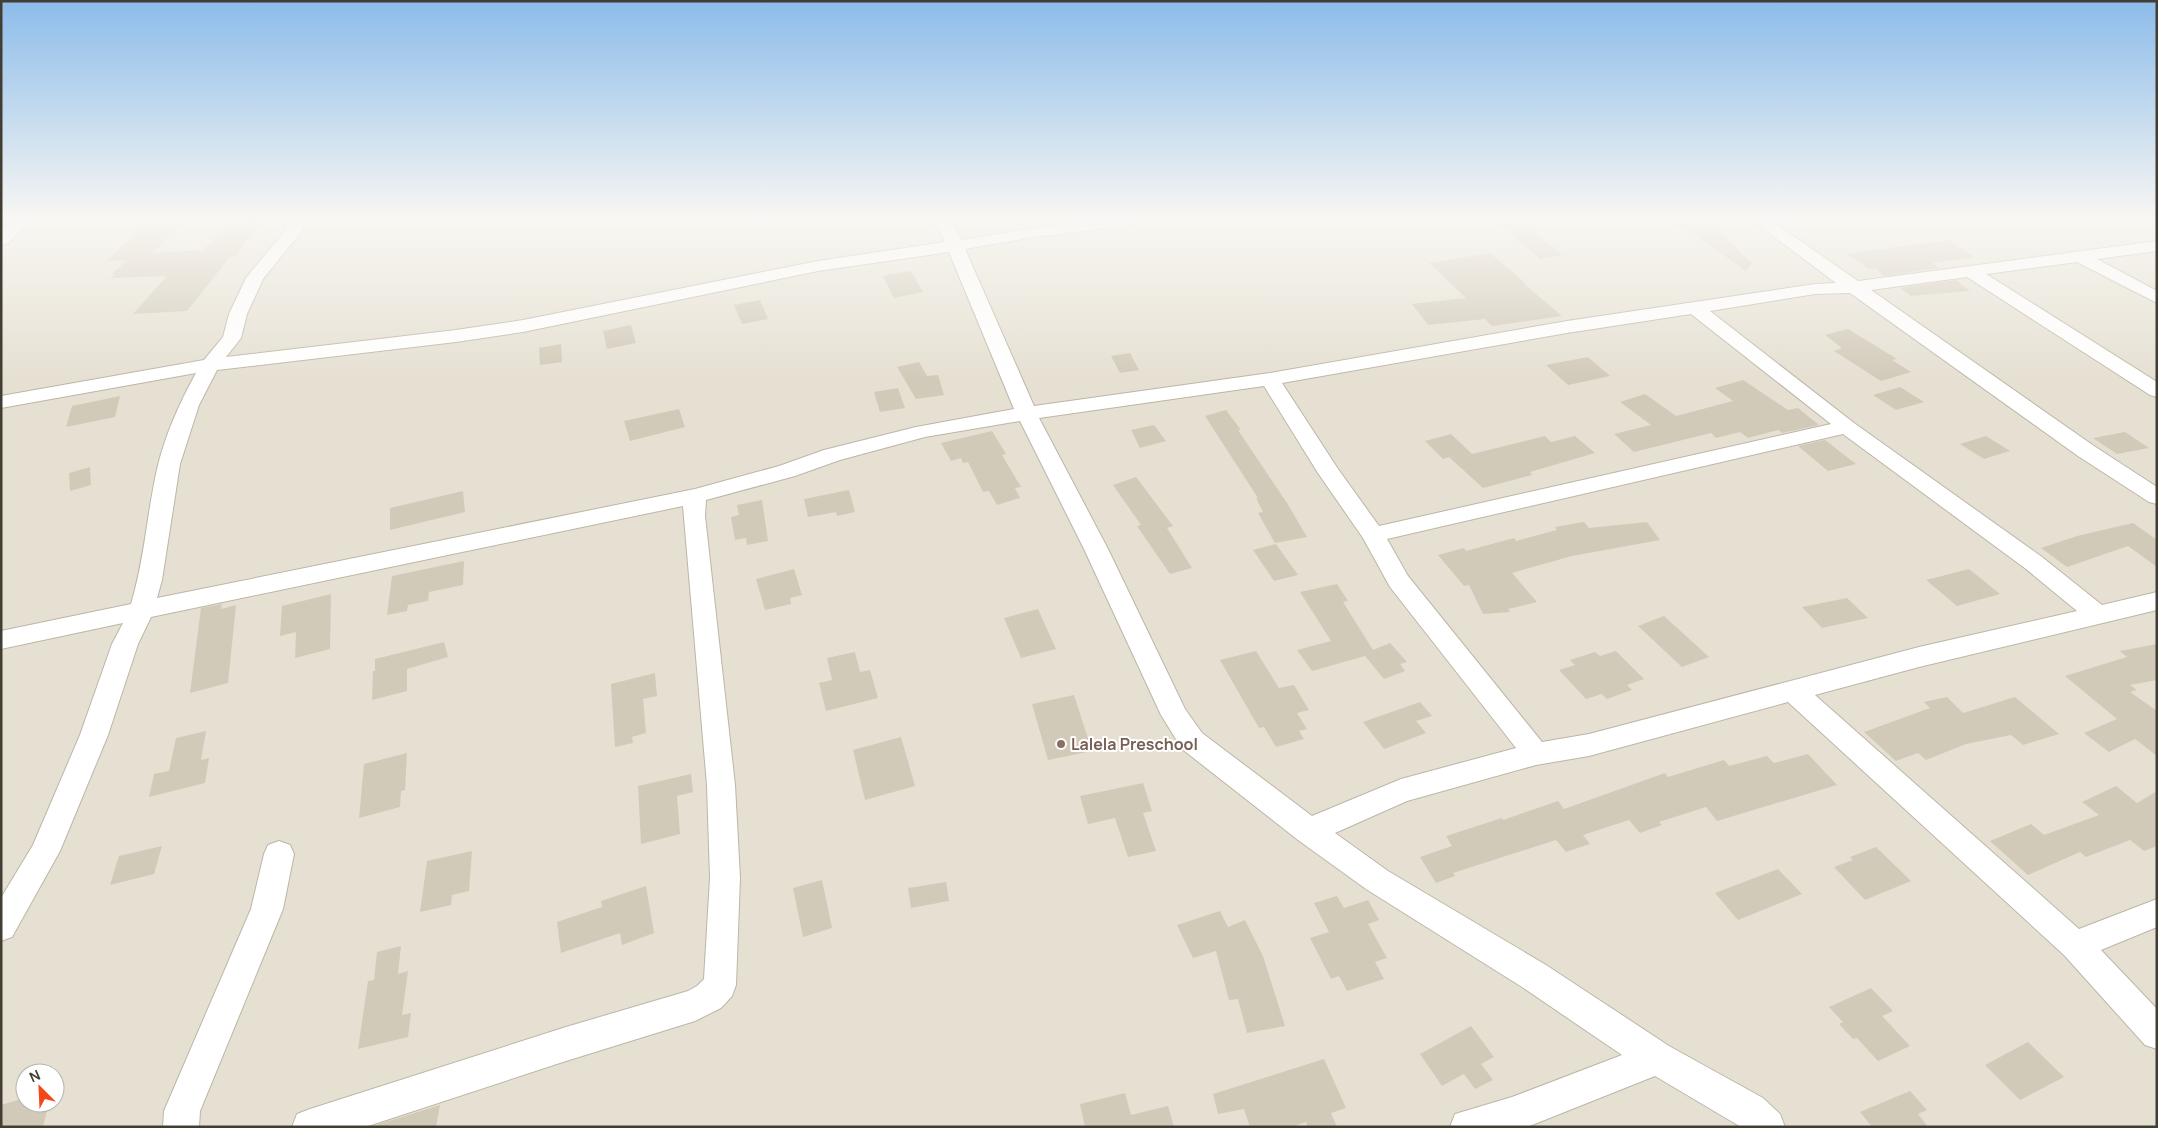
<svg xmlns="http://www.w3.org/2000/svg" width="2158" height="1128" font-family="Manrope,sans-serif">
  <style>
    .residential { fill: #e5e0d2; fill-rule: evenodd }
    .building { fill: #d2cab9 }
    .lines { fill: none; stroke-linecap: round; stroke-linejoin: round }
    .minor-casing { stroke: #bcb6a7; stroke-width: 2 }
    .minor { fill: #fff; fill-rule: evenodd }
    .education-dot { fill: #8d6e63; stroke: #fff; stroke-width: 2 }
    .labels { text-anchor: middle; stroke-width: 4; stroke-linejoin: round; paint-order: stroke }
    .education-label { font-size: 16px; font-weight: bold; fill: #785e54; stroke: #fff; text-anchor: start }
  </style>
  <rect width="100%" height="100%" fill="#f1eee4"/>
  <path class="residential" d="M1 221H2157V1127H1ZM25 1073H55V1103H25Z"/>
  <g class="building">
    <polygon points="149,221 182,221 153,253 203,250 231,221 262,221 235,257 230,257 187,311 133,314 167,276 111,278 116,274 112,274 127,260 106,261"/>
    <polygon points="1496,221 1521,221 1562,255 1540,259"/>
    <polygon points="1674,221 1709,221 1752,263 1746,271"/>
    <polygon points="1948,240 1974,257 1932,263 1939,268 1884,276 1875,268 1869,269 1847,254"/>
    <polygon points="1490,253 1525,283 1523,283 1562,316 1492,326 1485,319 1428,325 1412,304 1466,298 1429,263"/>
    <polygon points="911,271 923,292 894,298 883,276"/>
    <polygon points="1956,280 1970,291 1911,296 1900,288"/>
    <polygon points="760,300 768,319 742,324 734,305"/>
    <polygon points="631,325 636,343 607,349 603,331"/>
    <polygon points="1848,329 1897,359 1892,360 1911,372 1881,381 1834,351 1842,348 1825,335"/>
    <polygon points="561,344 562,362 540,365 539,348"/>
    <polygon points="1130,353 1139,370 1120,373 1111,356"/>
    <polygon points="1588,357 1610,376 1568,385 1546,365"/>
    <polygon points="919,362 927,376 938,375 944,395 916,399 897,367"/>
    <polygon points="1743,380 1788,410 1798,408 1819,425 1782,433 1778,430 1748,438 1740,432 1716,438 1711,433 1634,452 1614,434 1651,425 1620,402 1645,394 1676,416 1733,401 1715,388"/>
    <polygon points="1900,387 1924,402 1896,410 1873,395"/>
    <polygon points="898,388 905,408 880,412 874,392"/>
    <polygon points="120,396 115,417 66,427 72,406"/>
    <polygon points="679,409 685,427 630,441 624,421"/>
    <polygon points="1226,410 1241,430 1238,430 1287,503 1307,537 1275,543 1258,513 1263,512 1256,498 1258,498 1205,416"/>
    <polygon points="1154,425 1166,441 1140,448 1131,430"/>
    <polygon points="992,431 1006,454 1002,455 1021,487 1015,488 1020,498 997,505 989,491 983,492 968,462 963,463 961,458 951,461 941,443"/>
    <polygon points="2125,432 2149,448 2117,454 2093,438"/>
    <polygon points="1451,434 1472,454 1545,436 1551,442 1575,436 1595,453 1530,472 1532,475 1483,488 1449,457 1443,459 1425,441"/>
    <polygon points="1986,436 2010,451 1984,459 1960,444"/>
    <polygon points="1825,440 1856,464 1828,471 1798,446"/>
    <polygon points="90,467 91,485 70,491 69,473"/>
    <polygon points="1136,477 1173,526 1167,528 1192,568 1170,574 1137,526 1141,525 1113,485"/>
    <polygon points="849,490 855,512 837,516 836,512 808,517 804,499"/>
    <polygon points="463,491 465,512 390,530 390,508"/>
    <polygon points="762,500 768,541 747,545 746,538 735,540 731,517 739,515 737,505"/>
    <polygon points="1584,522 1589,528 1647,522 1660,540 1572,556 1512,573 1537,602 1508,609 1510,612 1483,614 1469,585 1464,586 1438,555 1464,548 1466,551 1514,538 1516,541 1557,530 1555,527"/>
    <polygon points="2133,523 2157,540 2157,567 2128,546 2067,567 2041,548 2077,536"/>
    <polygon points="1276,544 1298,575 1274,581 1253,550"/>
    <polygon points="464,561 463,585 429,592 428,601 408,605 407,611 387,615 392,576"/>
    <polygon points="794,569 802,595 790,598 791,604 765,610 756,579"/>
    <polygon points="1969,569 2000,594 1957,606 1926,580"/>
    <polygon points="1337,584 1348,601 1343,602 1373,650 1390,643 1407,662 1400,664 1405,671 1384,679 1365,656 1312,671 1297,650 1331,641 1300,592"/>
    <polygon points="331,594 330,649 295,658 296,632 280,636 282,606"/>
    <polygon points="1847,598 1868,618 1822,628 1802,607"/>
    <polygon points="222,604 221,609 236,605 228,683 190,693 201,608"/>
    <polygon points="1038,609 1056,649 1021,658 1004,618"/>
    <polygon points="1664,616 1709,657 1682,667 1638,626"/>
    <polygon points="444,642 448,657 407,669 407,691 372,700 373,671 375,671 375,659"/>
    <polygon points="2157,644 2157,680 2130,685 2137,690 2130,692 2157,711 2157,756 2135,739 2109,752 2084,733 2117,719 2065,676 2127,657 2120,651"/>
    <polygon points="1256,651 1279,688 1294,685 1309,710 1297,713 1307,729 1299,731 1304,739 1276,747 1264,727 1259,728 1220,660"/>
    <polygon points="1616,651 1644,679 1627,685 1632,690 1607,699 1602,694 1586,699 1559,670 1575,665 1570,660 1595,652 1600,656"/>
    <polygon points="855,652 860,672 870,670 878,698 826,711 819,683 832,680 827,658"/>
    <polygon points="655,673 657,696 643,699 646,733 632,737 633,743 615,747 611,684"/>
    <polygon points="1074,695 1092,751 1048,760 1032,704"/>
    <polygon points="1947,697 1963,713 2015,697 2059,734 2023,745 2011,735 1966,744 1926,760 1918,753 1896,761 1864,732 1930,708 1924,702"/>
    <polygon points="1420,702 1432,716 1416,721 1426,733 1384,749 1363,722"/>
    <polygon points="206,731 201,760 209,758 205,783 149,797 154,774 169,771 176,738"/>
    <polygon points="901,737 915,786 865,800 853,750"/>
    <polygon points="407,753 405,790 401,791 400,807 359,818 364,764"/>
    <polygon points="1808,754 1837,785 1717,821 1706,807 1659,822 1662,825 1640,833 1629,820 1583,835 1590,844 1566,852 1556,840 1453,873 1455,876 1436,883 1420,857 1452,846 1446,836 1502,818 1503,820 1558,801 1564,809 1665,773 1668,777 1724,760 1729,766 1767,756 1774,763"/>
    <polygon points="691,774 693,792 677,796 680,834 641,844 638,786"/>
    <polygon points="1143,783 1152,811 1143,813 1156,851 1128,857 1115,818 1088,824 1080,796"/>
    <polygon points="2116,786 2137,803 2157,791 2157,846 2144,851 2130,840 2086,857 2080,852 2028,875 1990,841 2031,824 2044,835 2099,815 2082,802"/>
    <polygon points="162,846 154,874 110,885 119,856"/>
    <polygon points="1876,847 1911,881 1865,900 1834,867 1853,860 1850,857"/>
    <polygon points="472,851 469,891 452,895 451,905 420,912 427,861"/>
    <polygon points="1778,869 1802,894 1738,920 1715,893"/>
    <polygon points="822,880 832,928 803,937 793,888"/>
    <polygon points="946,882 949,901 911,908 908,888"/>
    <polygon points="646,886 654,933 622,945 620,933 561,953 557,922 602,907 601,901"/>
    <polygon points="1337,896 1344,908 1368,900 1379,920 1368,924 1387,958 1375,962 1384,979 1347,991 1339,976 1331,979 1310,938 1329,932 1314,903"/>
    <polygon points="1220,911 1228,927 1245,920 1263,956 1285,1026 1247,1033 1238,999 1229,1000 1216,951 1193,958 1177,925"/>
    <polygon points="401,946 398,974 408,971 402,1015 411,1013 408,1037 358,1049 368,981 374,980 377,952"/>
    <polygon points="1871,988 1893,1011 1882,1016 1910,1046 1878,1061 1857,1038 1853,1039 1839,1024 1843,1022 1829,1007"/>
    <polygon points="1471,1026 1494,1057 1481,1064 1493,1080 1475,1089 1464,1074 1442,1086 1420,1054"/>
    <polygon points="2028,1042 2064,1077 2020,1100 1985,1065"/>
    <polygon points="1324,1059 1346,1108 1331,1113 1337,1127 1308,1127 1306,1122 1291,1127 1250,1127 1244,1109 1218,1114 1213,1094"/>
    <polygon points="1910,1091 1927,1110 1918,1114 1928,1127 1872,1127 1860,1112"/>
    <polygon points="1125,1093 1131,1115 1168,1106 1174,1127 1085,1127 1080,1104"/>
    <polygon points="25,1098 25,1103 49,1103 43,1127 1,1127 1,1105"/>
    <polygon points="440,1105 436,1127 373,1127 373,1126"/>
  </g>
  <g class="lines">
    <defs>
      <g id="minor">
        <polygon points="13,221 31,221 7,244 1,245 1,231"/>
        <path d="M293 221H310L263 279 247 314 241 338 226 357 456 330 523 320 818 261 945 242 935 221H951L961 240 1082 221H1130L1128 224 1122 226 1034 237 965 249 1034 406 1270 373 1567 321 1815 284 1836 283 1753 221H1772L1858 281 2157 241V251L2097 259 2157 291V303L2077 262 1986 274 2157 382V397L2150 395 1967 277 1871 290 2094 446 2157 487V504L2149 502 2078 456 1850 293 1815 294 1710 311 1854 423 2042 557 2102 605 2157 592V610L1919 667 1815 695 2079 929 2157 899V927L2101 950 2157 1009V1049L2145 1045 2064 955 1788 702 1589 756 1536 765 1407 801 1335 833 1388 871 1546 965 1669 1046 1763 1098 1780 1114 1785 1127H1741L1655 1076 1527 1127H1450L1455 1114 1512 1097 1622 1055 1522 987 1366 889 1298 840 1182 749 1161 715 1084 549 1020 421 925 437 840 460 795 476 706 500 705 516 735 785 740 878 736 985 732 996 721 1008 695 1021 566 1061 365 1127H292L297 1114 310 1109 566 1027 688 991 697 986 704 979 710 878 707 785 683 506 151 617 138 644 108 735 60 851 12 937 1 941V898L33 845 80 735 112 644 123 623 1 649V631L131 604C145 558 147 511 158 465 166 433 180 402 196 373L1 408V396L204 360 223 337 229 314 246 278ZM949 252 1014 409 916 427 824 450 779 466 695 489 157 598 162 580 180 464 199 405 217 370 456 342 523 332 818 271ZM1691 314 1831 424 1379 526 1338 469 1282 383 1567 333ZM1264 386 1318 473 1363 538 1390 587 1516 748 1401 779 1312 816 1202 733 1185 709 1108 549 1039 418ZM1843 434 2026 569 2077 611 1919 647 1589 734 1542 742 1408 576 1387 539Z"/>
        <polygon points="279,841 290,845 294,854 283,909 200,1111 199,1127 163,1127 164,1111 251,909 264,854 268,845"/>
      </g>
    </defs>
    <use href="#minor" class="minor-casing"/>
    <use href="#minor" class="minor"/>
  </g>
  <linearGradient id="sky" x2="0" y2="1"><stop stop-color="#8bbcea"/><stop offset="0.58" stop-color="#f9f7f3"/><stop offset="1" stop-color="#f9f7f3" stop-opacity="0"/></linearGradient>
  <rect width="2158" height="379" fill="url(#sky)"/>
  <circle class="education-dot" cx="1061" cy="744" r="5"/>
  <g class="labels">
    <g class="education-label">
      <text x="1071" y="750">Lalela Preschool</text>
    </g>
  </g>
  <rect width="2158" height="1128" fill="none" stroke="#433e34" stroke-width="5"/>
  <g transform="translate(40 1088) rotate(336)"><circle r="24" fill="#ffffff" stroke="#b4b2ae"/>
  <path d="M0-4L9 19L0 12L-9 19Z" fill="#f34718"/>
  <text y="-8" font-size="14" font-weight="bold" text-anchor="middle" fill="#433e34">N</text>
  </g>
</svg>
